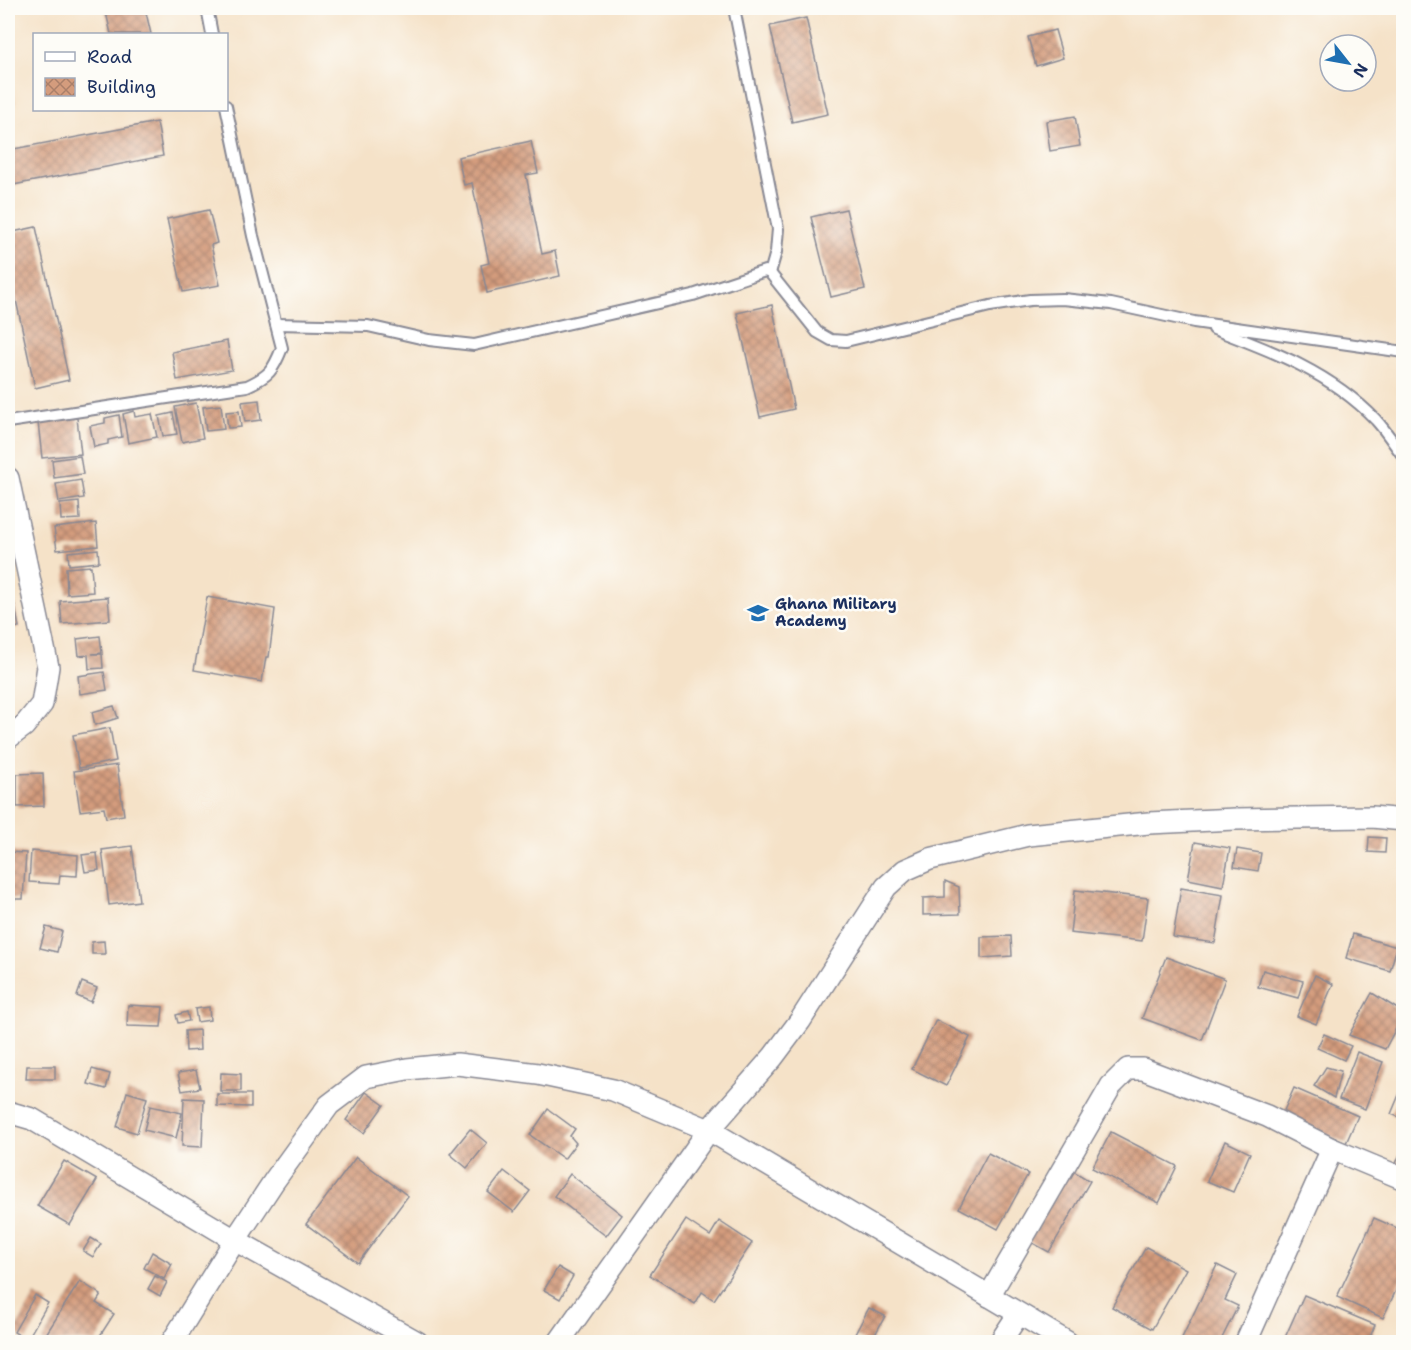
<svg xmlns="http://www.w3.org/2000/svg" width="1411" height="1350" font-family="'Shantell Sans',sans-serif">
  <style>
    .building { fill: url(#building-cross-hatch) }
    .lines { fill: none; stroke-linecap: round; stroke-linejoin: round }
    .lane-casing { stroke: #888893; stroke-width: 14 }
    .street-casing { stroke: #888893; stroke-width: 24 }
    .lane { stroke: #fff; stroke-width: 10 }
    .street { stroke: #fff; stroke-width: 21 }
    .labels { text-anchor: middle; stroke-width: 5; stroke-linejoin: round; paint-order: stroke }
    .poi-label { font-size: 15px; font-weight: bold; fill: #1b2f5e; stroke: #fdfcf7; text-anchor: start }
  </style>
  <defs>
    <pattern id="building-cross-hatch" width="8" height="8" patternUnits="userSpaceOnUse" patternTransform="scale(1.5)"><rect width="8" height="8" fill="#d49c7d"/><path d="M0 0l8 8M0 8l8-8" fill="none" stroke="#ab806a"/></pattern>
  </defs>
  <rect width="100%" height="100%" fill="#fdfcf7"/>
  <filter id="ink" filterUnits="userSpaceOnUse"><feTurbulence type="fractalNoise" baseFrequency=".0167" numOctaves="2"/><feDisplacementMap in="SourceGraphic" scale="12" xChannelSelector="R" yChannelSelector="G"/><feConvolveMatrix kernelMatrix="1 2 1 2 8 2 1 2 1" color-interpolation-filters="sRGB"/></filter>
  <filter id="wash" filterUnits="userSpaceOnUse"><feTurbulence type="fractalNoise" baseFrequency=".008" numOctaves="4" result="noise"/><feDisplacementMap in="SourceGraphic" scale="24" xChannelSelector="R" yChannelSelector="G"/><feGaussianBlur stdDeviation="1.35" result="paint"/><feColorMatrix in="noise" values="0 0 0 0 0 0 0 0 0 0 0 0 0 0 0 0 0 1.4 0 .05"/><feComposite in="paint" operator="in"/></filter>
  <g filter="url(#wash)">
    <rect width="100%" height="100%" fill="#f5e2c8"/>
    <g id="blocks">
      <g class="building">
        <polygon points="105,8 145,8 151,34 111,34"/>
        <polygon points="806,18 828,114 792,122 770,26"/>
        <polygon points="1055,30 1063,58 1036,66 1028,37"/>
        <polygon points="8,72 15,103 8,105"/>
        <polygon points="1075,116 1080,146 1050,151 1046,121"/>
        <polygon points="157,122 163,156 8,186 8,150"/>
        <polygon points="531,141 538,173 526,175 542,254 555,251 560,276 487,293 481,265 489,263 472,183 464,185 458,157"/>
        <polygon points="846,209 865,289 831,297 811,217"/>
        <polygon points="209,210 217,243 211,245 220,285 183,292 167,219"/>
        <polygon points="36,227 69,380 35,388 8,263 8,233"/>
        <polygon points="772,305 794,409 760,417 737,313"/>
        <polygon points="227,341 232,370 177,380 172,352"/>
        <polygon points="259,400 261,420 245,422 242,402"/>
        <polygon points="196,403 203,438 182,442 175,407"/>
        <polygon points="221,405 224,429 206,431 203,407"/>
        <polygon points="134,411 135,417 152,414 157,437 128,443 123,414"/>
        <polygon points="239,411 241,427 228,428 226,412"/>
        <polygon points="173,413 177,434 163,436 159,416"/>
        <polygon points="119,415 122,437 108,440 108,444 94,447 90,426 105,423 105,418"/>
        <polygon points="77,418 81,454 42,458 38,422"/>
        <polygon points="80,456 83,474 54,478 52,460"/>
        <polygon points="81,480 84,498 59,502 56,484"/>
        <polygon points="79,502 80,519 61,520 60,504"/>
        <polygon points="96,523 98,546 57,550 54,528"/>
        <polygon points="98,549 99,562 69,565 68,552"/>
        <polygon points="91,566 93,592 67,594 66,568"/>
        <polygon points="11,587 19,627 8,629 8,588"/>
        <polygon points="108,597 110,620 62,624 60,601"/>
        <polygon points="207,597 275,609 269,657 266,657 262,682 194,670"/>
        <polygon points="100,636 102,653 92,654 102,654 103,668 89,669 88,655 79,656 77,639"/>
        <polygon points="104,672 107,690 80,694 78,676"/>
        <polygon points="114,706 118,718 95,725 92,712"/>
        <polygon points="110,728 116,761 79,768 73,735"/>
        <polygon points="117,765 124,815 106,818 104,808 80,811 74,771"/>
        <polygon points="43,773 44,806 17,807 17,774"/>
        <polygon points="1369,837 1386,838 1385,853 1368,852"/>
        <polygon points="1195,842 1230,848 1223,886 1188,879"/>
        <polygon points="132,846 139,901 109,905 102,850"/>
        <polygon points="1237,849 1261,853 1258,871 1234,867"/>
        <polygon points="31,851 78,855 77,876 60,875 59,884 29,882"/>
        <polygon points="8,852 26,853 23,899 8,899"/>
        <polygon points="97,853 99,870 85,872 82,855"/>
        <polygon points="945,881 959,887 960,914 923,915 923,898 945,897"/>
        <polygon points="1181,888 1223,895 1215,943 1173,937"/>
        <polygon points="1075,890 1148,898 1142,941 1070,933"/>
        <polygon points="46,927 62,931 57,952 40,948"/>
        <polygon points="1353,934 1397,947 1390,971 1346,958"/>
        <polygon points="1011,936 1012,956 981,958 981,937"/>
        <polygon points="104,941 105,954 92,954 92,942"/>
        <polygon points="1166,957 1225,979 1202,1040 1142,1018"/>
        <polygon points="1263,970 1303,981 1298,998 1258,987"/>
        <polygon points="1315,975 1333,984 1316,1024 1297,1016"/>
        <polygon points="82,982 97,988 91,1002 77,996"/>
        <polygon points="1372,993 1404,1013 1385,1049 1349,1035"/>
        <polygon points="128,1005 163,1007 161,1027 127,1026"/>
        <polygon points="209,1007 210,1020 197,1022 195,1009"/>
        <polygon points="187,1012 189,1021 178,1023 176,1015"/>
        <polygon points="936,1020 970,1037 946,1086 912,1069"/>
        <polygon points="199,1030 200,1050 186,1051 185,1031"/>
        <polygon points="1324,1034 1351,1046 1344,1060 1317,1048"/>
        <polygon points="1357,1052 1383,1062 1365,1109 1339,1099"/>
        <polygon points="27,1066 55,1066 55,1079 26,1079"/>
        <polygon points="1326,1067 1341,1071 1334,1098 1314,1086"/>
        <polygon points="92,1069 110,1074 106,1089 88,1084"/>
        <polygon points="196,1070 200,1088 182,1091 178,1073"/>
        <polygon points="221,1073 241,1074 241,1091 220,1091"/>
        <polygon points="1404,1083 1404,1119 1391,1114"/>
        <polygon points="1294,1088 1358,1116 1346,1143 1282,1115"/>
        <polygon points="127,1092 147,1098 137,1133 117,1127"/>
        <polygon points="366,1092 384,1105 364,1133 346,1120"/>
        <polygon points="217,1094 251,1094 251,1107 217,1106"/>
        <polygon points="184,1098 204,1099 202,1147 182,1146"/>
        <polygon points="150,1106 182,1113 176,1138 144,1130"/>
        <polygon points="548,1109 575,1129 570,1136 576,1143 564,1159 530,1135"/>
        <polygon points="470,1129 487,1143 467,1168 450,1154"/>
        <polygon points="1111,1132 1177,1166 1159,1203 1092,1168"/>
        <polygon points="1225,1141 1250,1153 1233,1192 1207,1181"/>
        <polygon points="1404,1144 1404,1169 1395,1166"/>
        <polygon points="988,1153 1028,1174 998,1229 959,1208"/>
        <polygon points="356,1157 408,1196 358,1263 306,1224"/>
        <polygon points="64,1161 97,1180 70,1225 37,1206"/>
        <polygon points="1070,1169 1090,1181 1049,1252 1029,1241"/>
        <polygon points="504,1171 530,1191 514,1212 488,1192"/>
        <polygon points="570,1174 622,1215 606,1236 554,1196"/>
        <polygon points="1374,1218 1404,1231 1404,1273 1383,1318 1337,1297"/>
        <polygon points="686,1220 710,1236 719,1221 752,1243 714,1300 702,1292 695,1304 650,1275"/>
        <polygon points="91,1238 101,1244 93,1257 83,1251"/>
        <polygon points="1146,1247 1186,1269 1152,1329 1112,1307"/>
        <polygon points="152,1252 172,1264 164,1279 144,1268"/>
        <polygon points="1217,1265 1237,1275 1225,1300 1238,1306 1220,1342 1180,1342"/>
        <polygon points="558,1267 573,1276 560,1299 544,1290"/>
        <polygon points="155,1276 167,1282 160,1296 148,1289"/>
        <polygon points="80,1281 101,1295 96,1303 114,1314 96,1342 81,1341 41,1342"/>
        <polygon points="35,1295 48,1303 27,1340 14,1332"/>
        <polygon points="1304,1295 1375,1325 1368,1342 1283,1342"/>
        <polygon points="869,1308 885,1316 871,1342 866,1342 854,1336"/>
      </g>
    </g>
  </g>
  <g filter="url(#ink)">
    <use href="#blocks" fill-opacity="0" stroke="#888893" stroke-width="1.5"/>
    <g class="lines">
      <defs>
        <g id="lane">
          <polyline points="207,8 212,34"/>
          <polyline points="770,273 817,332 831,340 846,341 990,306 1030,300 1063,299 1111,304 1194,322 1404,352"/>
          <polyline points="276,324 368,326 429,340 474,345 693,295 765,271 770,273 776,252 778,229 734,8"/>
          <path d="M1214 329C1273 351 1331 373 1376 420 1386 431 1395 445 1404 457"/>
          <path d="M8 422 247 386C269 376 273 371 282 348L253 236 226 106"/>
        </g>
        <g id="street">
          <polyline points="8,478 48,667 42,704 24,726 8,738"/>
          <polyline points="8,1112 32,1119 235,1240 417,1342"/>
          <polyline points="989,1296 1111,1086 1128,1069 1143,1069 1267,1116 1332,1149 1404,1179"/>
          <polyline points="172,1342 235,1240 274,1181 329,1105 366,1077 407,1069 457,1064 538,1074 613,1090 709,1130 1067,1342"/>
          <polyline points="559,1342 709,1130 773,1057 800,1021 886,887 905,870 930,859 1028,835 1149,823 1236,819 1372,817 1404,820"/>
          <polyline points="1000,1342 1018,1315"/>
          <polyline points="1246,1342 1332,1149"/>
        </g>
      </defs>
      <use href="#lane" class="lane-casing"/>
      <use href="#street" class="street-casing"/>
      <use href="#lane" class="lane"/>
      <use href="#street" class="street"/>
    </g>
  </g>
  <defs>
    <symbol id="school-bare" viewBox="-9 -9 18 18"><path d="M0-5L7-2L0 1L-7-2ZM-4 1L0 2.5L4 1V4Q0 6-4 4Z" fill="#1f6fb2" stroke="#fdfcf7" stroke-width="2.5" paint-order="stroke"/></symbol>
  </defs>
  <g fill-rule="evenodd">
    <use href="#school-bare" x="743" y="598" width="30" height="30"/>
  </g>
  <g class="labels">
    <g class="poi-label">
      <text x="775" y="609">Ghana Military<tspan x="775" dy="17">Academy</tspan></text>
    </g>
  </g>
  <rect width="1411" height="1350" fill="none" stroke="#fdfcf7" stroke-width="30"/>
  <rect x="33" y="33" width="195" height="78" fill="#fdfcf7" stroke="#a3aaba" stroke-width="1.5"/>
  <rect x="45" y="52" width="30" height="9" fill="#ffffff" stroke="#a3aaba" stroke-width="1.5"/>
  <text x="87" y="63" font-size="18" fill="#1b2f5e">Road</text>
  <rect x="45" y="78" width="30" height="18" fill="url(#building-cross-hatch)" stroke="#a3aaba" stroke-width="1.5"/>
  <text x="87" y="93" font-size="18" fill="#1b2f5e">Building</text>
  <g transform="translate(1348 63) rotate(121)"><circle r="28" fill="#fdfcf7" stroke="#a3aaba" stroke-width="1.5"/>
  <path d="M0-4.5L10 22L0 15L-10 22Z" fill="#1f6fb2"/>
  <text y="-9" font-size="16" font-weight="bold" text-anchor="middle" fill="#1b2f5e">N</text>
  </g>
</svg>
